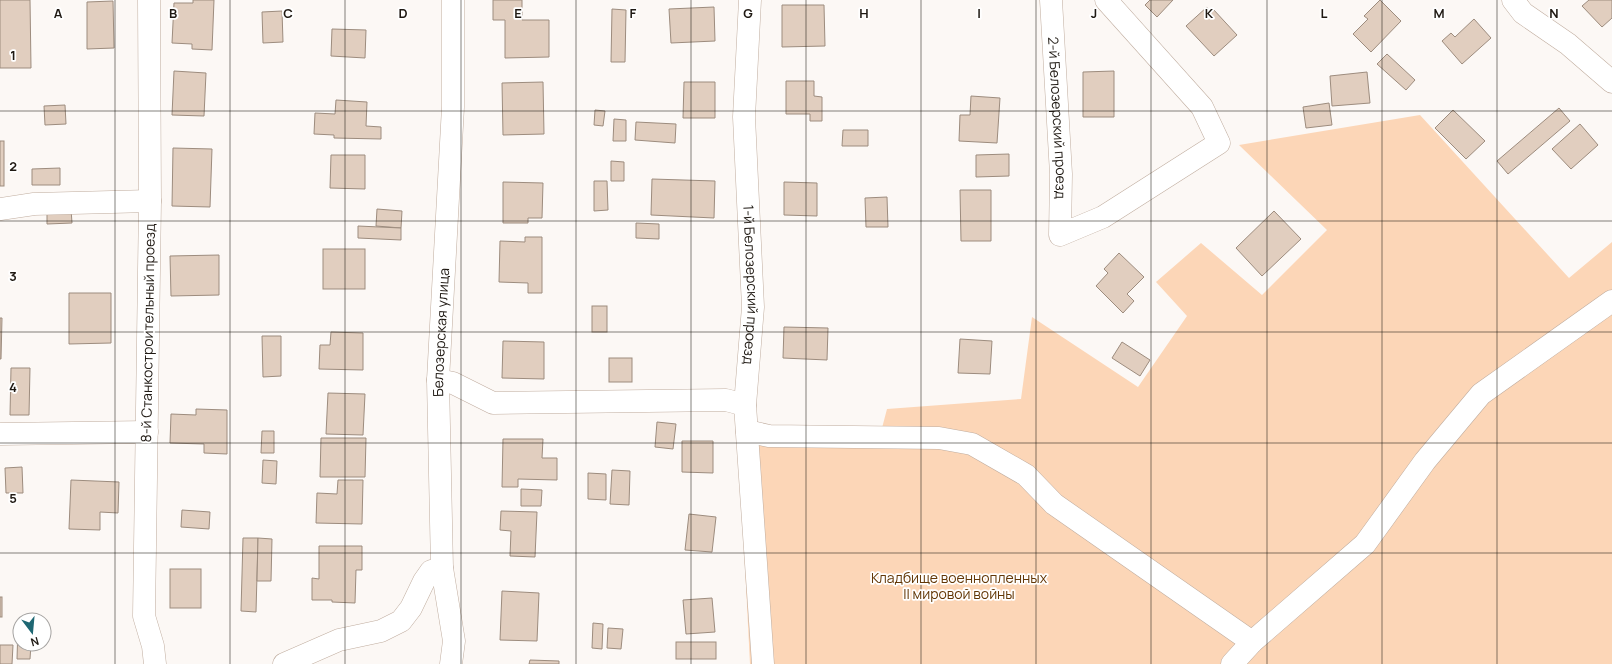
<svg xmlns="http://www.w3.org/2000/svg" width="1612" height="664" font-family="Manrope,sans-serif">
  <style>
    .green { fill: #fcd6b7 }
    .building { fill: #e1cebf; stroke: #9d8c7e }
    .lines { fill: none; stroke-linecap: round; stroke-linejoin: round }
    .minor-casing { stroke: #c0ad9f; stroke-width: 23 }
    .minor { stroke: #fff; stroke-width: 22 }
    .grid { fill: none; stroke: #1f1913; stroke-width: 1; stroke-opacity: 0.55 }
    .labels { text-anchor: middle; stroke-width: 3.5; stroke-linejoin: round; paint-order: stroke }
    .street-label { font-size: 14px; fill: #1f1913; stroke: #fff }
    .park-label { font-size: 14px; fill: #633706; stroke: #fff }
    .grid-label { font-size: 13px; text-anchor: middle; font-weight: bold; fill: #1f1913; stroke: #fff; stroke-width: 3.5; stroke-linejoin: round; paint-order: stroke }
  </style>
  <rect width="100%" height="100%" fill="#fcf8f5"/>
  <polygon class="green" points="1420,115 1569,278 1612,242 1612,664 750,664 738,430 882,428 887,409 1021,399 1032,317 1138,387 1187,316 1156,282 1201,243 1262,295 1327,230 1239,145"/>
  <g class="building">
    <polygon points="0,0 30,0 31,68 0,68"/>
    <polygon points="193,0 214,0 212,50 192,49 192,44 172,43 174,3 193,3"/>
    <polygon points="493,0 522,0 522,20 549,20 549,57 505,58 505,20 493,20"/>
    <polygon points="1150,0 1173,0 1157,17 1145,5"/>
    <polygon points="1380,0 1401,21 1371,52 1353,34 1368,19 1364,16"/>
    <polygon points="1589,0 1612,0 1612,18 1602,27 1582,6"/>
    <polygon points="113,1 114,48 87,49 87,2"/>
    <polygon points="782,5 824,5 825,46 782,47"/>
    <polygon points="714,7 715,41 671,43 669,9"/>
    <polygon points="1207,7 1211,11 1213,9 1237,35 1214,56 1186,26"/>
    <polygon points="612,9 626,10 625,62 611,62"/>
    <polygon points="282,11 283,42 263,43 262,12"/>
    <polygon points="1474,19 1491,38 1462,64 1442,41 1451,33 1455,37"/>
    <polygon points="332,29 366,30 365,58 331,56"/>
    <polygon points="1387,54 1415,80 1406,90 1377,64"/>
    <polygon points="174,71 206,73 204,116 172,115"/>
    <polygon points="1114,71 1114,117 1083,117 1083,72"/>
    <polygon points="1367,72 1370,103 1332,106 1330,76"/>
    <polygon points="786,81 814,81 814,96 822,97 822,121 810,121 810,114 786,114"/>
    <polygon points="543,82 544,134 503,135 502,83"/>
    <polygon points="684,82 715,82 715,118 683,118"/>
    <polygon points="971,96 1000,98 997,143 959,141 960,115 970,115"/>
    <polygon points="336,100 367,102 366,126 381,127 381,139 334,138 334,135 314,134 315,113 335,114"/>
    <polygon points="1329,103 1332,125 1306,128 1303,107"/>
    <polygon points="65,105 66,124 45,125 44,106"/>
    <polygon points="1559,108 1570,121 1508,174 1497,161"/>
    <polygon points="595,110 605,111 603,126 594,125"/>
    <polygon points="1453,110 1485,141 1466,159 1435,128"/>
    <polygon points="614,119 626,120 626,141 613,141"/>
    <polygon points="636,122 676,124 675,143 635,140"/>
    <polygon points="1580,124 1598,145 1571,169 1552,149"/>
    <polygon points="843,130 868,130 868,146 842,146"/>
    <rect x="0" y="141" width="4" height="45"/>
    <polygon points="173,148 212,149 210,207 172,206"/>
    <polygon points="1009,154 1009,176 976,177 976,155"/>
    <polygon points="331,155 365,155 365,189 330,188"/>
    <polygon points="611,161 624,162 624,181 611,181"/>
    <polygon points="60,168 60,185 32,185 32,169"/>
    <polygon points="652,179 715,181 714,218 651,215"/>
    <polygon points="594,181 607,181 608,210 594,211"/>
    <polygon points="503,182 543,183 542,218 528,218 528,223 503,223"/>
    <polygon points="784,182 817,183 817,216 784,215"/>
    <polygon points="960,190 991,190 991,241 961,241"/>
    <polygon points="887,197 888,227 866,227 865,198"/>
    <polygon points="71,209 72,223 47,224 47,210"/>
    <polygon points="377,209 402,211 401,228 376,226"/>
    <polygon points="1274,211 1301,239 1262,276 1236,248"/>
    <polygon points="636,223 659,224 659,239 636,238"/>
    <polygon points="358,226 401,228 401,240 358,238"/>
    <polygon points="525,237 542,237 542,293 528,293 528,283 499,282 500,241 525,242"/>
    <rect x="323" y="249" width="42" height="40"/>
    <polygon points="1119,253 1144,277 1127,294 1134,301 1123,313 1096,286 1108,273 1104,269"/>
    <polygon points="219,255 219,295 171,296 170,256"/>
    <polygon points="69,293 111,293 111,343 69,344"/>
    <rect x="592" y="306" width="15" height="26"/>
    <polygon points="0,318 2,318 1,359 0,359"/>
    <polygon points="784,327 828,328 827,360 783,358"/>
    <polygon points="331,332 363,333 363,370 319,369 320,345 330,345"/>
    <polygon points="262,336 281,336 281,376 263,377"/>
    <polygon points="960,339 992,341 990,374 958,373"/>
    <polygon points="503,341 544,342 544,379 502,378"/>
    <polygon points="1122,342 1150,360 1140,376 1112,358"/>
    <rect x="609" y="358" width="23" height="24"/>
    <polygon points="11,368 30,368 29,415 10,415"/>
    <polygon points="328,393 365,394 363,435 326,434"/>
    <polygon points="196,409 227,410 227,454 204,453 204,444 170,443 171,414 196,415"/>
    <polygon points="657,422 676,424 673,449 655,447"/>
    <polygon points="262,431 274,431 274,453 261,453"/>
    <polygon points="321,438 366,438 365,477 320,477"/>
    <polygon points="503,439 543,439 542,458 557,458 557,480 518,479 518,487 502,487"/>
    <polygon points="682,441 713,441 713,473 682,472"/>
    <polygon points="263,460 277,461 276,484 262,483"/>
    <polygon points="22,467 23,493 6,493 5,468"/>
    <polygon points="612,470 630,471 629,505 610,504"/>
    <polygon points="588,473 606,474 606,500 588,499"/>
    <polygon points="71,480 119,482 118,513 100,512 100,530 69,529"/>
    <polygon points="338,480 363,480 362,524 316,523 317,493 337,494"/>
    <polygon points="521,489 542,490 541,506 521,506"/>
    <polygon points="182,510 210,512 209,529 181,527"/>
    <polygon points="501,511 537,512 535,557 510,556 511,531 500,530"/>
    <polygon points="689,514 716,517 712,552 685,550"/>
    <polygon points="243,538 258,538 256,612 241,611"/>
    <polygon points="258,538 272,539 271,581 257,581"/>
    <polygon points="319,546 362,546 362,570 356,570 355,603 332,602 332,600 312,600 312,578 319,579"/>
    <rect x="170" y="569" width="31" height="39"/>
    <polygon points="502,591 539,593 537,641 500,640"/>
    <rect x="0" y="597" width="2" height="20"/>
    <polygon points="712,598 715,632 686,634 683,600"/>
    <polygon points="593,623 603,624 602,649 592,648"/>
    <polygon points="18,626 20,626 20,644 31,644 30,659 17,659"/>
    <polygon points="608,628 623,629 621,649 607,648"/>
    <rect x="676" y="642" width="40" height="17"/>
    <polygon points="0,645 13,645 12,664 0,664"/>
    <polygon points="530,660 559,661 559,664 529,664"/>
  </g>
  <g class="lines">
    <defs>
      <g id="minor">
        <polyline points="149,0 150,201 144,616 153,646 155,664"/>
        <path id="s1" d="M750 0 744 117 753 307 745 405 763 664"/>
        <path id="s2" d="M1051 0 1061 174 1060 235 1103 217 1219 143 1202 107 1106 0"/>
        <polyline points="1513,0 1523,13 1568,44 1612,82"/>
        <polyline points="0,209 34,204 150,201"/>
        <polyline points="438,380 453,383 493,403 726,400 745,405"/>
        <polyline points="747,431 769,436 939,438 972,444 1026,475 1054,504 1252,642"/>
        <polyline points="0,434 147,432"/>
        <polyline points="284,664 339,640 381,631 401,621 411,608 424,581 431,571 442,568"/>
        <path id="s3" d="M451 664 454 641 442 568 438 380 453 107V0"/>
        <polyline points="1232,664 1252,642 1365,544 1425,461 1481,394 1612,301"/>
      </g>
    </defs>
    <use href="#minor" class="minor-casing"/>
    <use href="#minor" class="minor"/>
  </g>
  <path class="grid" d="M115 0V664M230 0V664M345 0V664M461 0V664M576 0V664M691 0V664M806 0V664M921 0V664M1036 0V664M1151 0V664M1267 0V664M1382 0V664M1497 0V664M0 111H1612M0 221H1612M0 332H1612M0 443H1612M0 553H1612"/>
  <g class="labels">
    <g class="street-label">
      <text dy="5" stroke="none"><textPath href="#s2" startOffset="118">2-й Белозерский проезд</textPath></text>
      <text dy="5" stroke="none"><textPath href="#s1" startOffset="285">1-й Белозерский проезд</textPath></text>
      <text dy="5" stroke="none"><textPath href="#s3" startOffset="333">Белозерская улица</textPath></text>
      <text transform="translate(148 333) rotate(-89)" y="5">8-й Станкостроительный проезд</text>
    </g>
    <g class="park-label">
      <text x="959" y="583">Кладбище военнопленных<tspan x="959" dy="16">II мировой войны</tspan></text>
    </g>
  </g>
  <g class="grid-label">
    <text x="58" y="18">A</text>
    <text x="173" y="18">B</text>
    <text x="288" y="18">C</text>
    <text x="403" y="18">D</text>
    <text x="518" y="18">E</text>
    <text x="633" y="18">F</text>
    <text x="748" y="18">G</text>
    <text x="864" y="18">H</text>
    <text x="979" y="18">I</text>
    <text x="1094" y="18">J</text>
    <text x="1209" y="18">K</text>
    <text x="1324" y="18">L</text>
    <text x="1439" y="18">M</text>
    <text x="1554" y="18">N</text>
    <text x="13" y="60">1</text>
    <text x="13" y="171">2</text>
    <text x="13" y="281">3</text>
    <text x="13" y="392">4</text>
    <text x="13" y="503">5</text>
  </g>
  <g transform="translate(32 632) rotate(164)"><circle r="19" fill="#ffffff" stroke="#a5a3a1"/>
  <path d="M0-3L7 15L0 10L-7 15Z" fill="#1e6773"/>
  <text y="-6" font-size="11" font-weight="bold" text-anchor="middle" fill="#1f1913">N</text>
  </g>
</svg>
